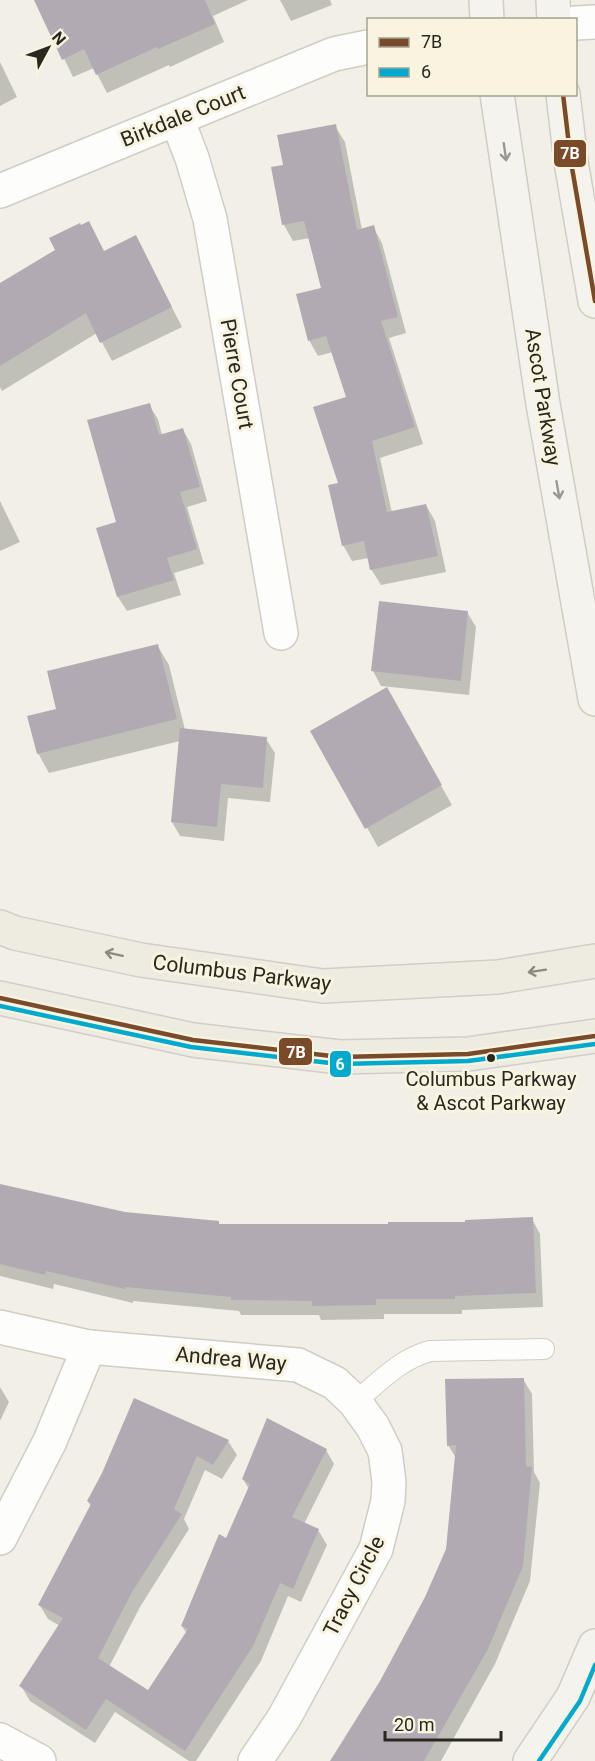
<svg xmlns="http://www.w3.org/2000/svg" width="595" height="1761" font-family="Roboto,sans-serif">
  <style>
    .shadow { fill: #0003 }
    .building { fill: #b2aab3 }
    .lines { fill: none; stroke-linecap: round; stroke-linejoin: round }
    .lane-casing { stroke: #cfcdc5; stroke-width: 22 }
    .street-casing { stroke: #cfcdc5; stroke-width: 36 }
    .secondary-casing { stroke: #cfcdc5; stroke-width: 36 }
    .primary-casing { stroke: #cfceca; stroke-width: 36 }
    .lane { stroke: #fdfdfb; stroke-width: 20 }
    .street { stroke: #fdfdfb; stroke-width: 33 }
    .secondary { stroke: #f5f3ee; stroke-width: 33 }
    .primary { stroke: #eeebe1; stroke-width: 33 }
    .bus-1-casing { stroke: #f8f4e0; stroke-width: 9 }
    .bus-2-casing { stroke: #f8f4e0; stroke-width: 9 }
    .bus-1 { stroke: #7a4b2a; stroke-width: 4.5 }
    .bus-2 { stroke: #00a9ce; stroke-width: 4.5 }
    .oneway { stroke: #999891 }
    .oneway2 { stroke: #8c8a80 }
    .bus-dot { fill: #292820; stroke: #f8f4e0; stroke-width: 2 }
    .labels { text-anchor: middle; stroke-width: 6; stroke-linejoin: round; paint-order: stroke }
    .bus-label { font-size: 20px; fill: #292820; stroke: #f8f4e0 }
    .street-label { font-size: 21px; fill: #292820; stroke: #f8f4e0 }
    .line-badge { stroke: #f8f4e0; stroke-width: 2 }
    .badge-label { font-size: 16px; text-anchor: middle; font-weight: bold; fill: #fff }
  </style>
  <rect width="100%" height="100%" fill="#f2f0e6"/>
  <g class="shadow">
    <polygon points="36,0 248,0 213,16 224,42 170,67 169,65 107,93 94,68 73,77"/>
    <polygon points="280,0 330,0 332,5 291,21"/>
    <polygon points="0,62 17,97 0,106"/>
    <polygon points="335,126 345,142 362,230 373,227 382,243 406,333 389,338 423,444 380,458 392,513 426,505 435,521 446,572 381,585 371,569 369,558 352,561 343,545 339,484 348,398 333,352 318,356 309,340 323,289 310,238 293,241 284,225 273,168 285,166"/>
    <polygon points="136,237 182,327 112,361 97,333 2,391 0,387 0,285 104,252"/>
    <polygon points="149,405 158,419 162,435 183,430 191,444 207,501 187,507 204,564 174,573 181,595 127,611 118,597 98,529 118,523"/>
    <polygon points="0,501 20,542 0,551"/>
    <polygon points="467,612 476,627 469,695 381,686 373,671"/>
    <polygon points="157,645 169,665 185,730 266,739 275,753 270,802 228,798 224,841 180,836 172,822 180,741 49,773 38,753 58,710"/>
    <polygon points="386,689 452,805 378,847 312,731"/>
    <polygon points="0,1185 125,1213 218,1222 220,1226 467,1224 532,1219 540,1234 543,1307 462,1310 462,1314 384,1314 384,1319 321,1320 319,1315 241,1315 239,1311 133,1301 133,1303 54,1284 53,1289 0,1276"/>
    <polygon points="523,1379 532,1394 534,1472 540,1483 530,1581 495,1664 441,1761 332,1761 381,1682 427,1598 447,1550 456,1458 448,1445"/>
    <polygon points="0,1387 9,1402 0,1421"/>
    <polygon points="228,1441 237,1455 222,1479 205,1470 184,1519 189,1529 140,1607 109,1667 149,1692 187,1634 182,1626 227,1540 249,1489 243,1479 326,1450 334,1464 304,1524 318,1530 327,1545 301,1602 288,1596 261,1661 196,1761 189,1761 115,1712 95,1743 30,1701 21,1686 60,1626 48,1619 39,1604 91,1507 88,1501"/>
  </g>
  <g class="building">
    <polygon points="34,0 205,0 215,24 158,49 157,47 96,75 84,49 62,60"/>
    <polygon points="336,124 357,230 374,225 398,317 381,321 415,427 372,441 387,512 426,504 438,556 370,570 364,541 342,546 328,485 338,483 313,407 346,397 326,336 308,341 296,294 321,288 304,221 282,225 271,167 283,165 277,135"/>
    <polygon points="89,221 104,251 136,235 172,307 100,343 86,313 0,366 0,283 55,250 49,238 80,223 81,225"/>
    <polygon points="150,403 159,435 183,428 200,487 180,492 197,549 167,558 174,580 117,597 96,528 116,522 87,420"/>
    <polygon points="379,601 468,611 461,681 371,671"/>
    <polygon points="158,644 177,719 37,754 27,716 56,709 47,671"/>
    <polygon points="387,687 442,785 365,829 310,731"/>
    <polygon points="180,728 267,737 263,788 221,784 217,827 171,822"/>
    <polygon points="0,1184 125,1212 219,1221 219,1224 388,1224 388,1222 465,1222 465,1220 533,1217 536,1293 455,1296 455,1299 376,1299 376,1305 312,1306 312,1301 231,1300 231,1297 125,1287 125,1289 46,1271 45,1275 0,1264"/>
    <polygon points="524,1378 526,1466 532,1467 523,1566 488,1649 424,1761 330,1761 380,1681 425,1597 446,1549 456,1445 447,1446 445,1379"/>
    <polygon points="134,1398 229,1440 213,1465 197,1456 174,1509 182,1514 132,1592 98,1658 148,1690 188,1629 181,1626 219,1534 226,1538 250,1484 242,1479 267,1418 327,1449 292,1517 319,1529 293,1589 280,1583 253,1646 185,1751 106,1699 86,1730 19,1686 63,1618 38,1605 91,1504 87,1501 102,1473"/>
  </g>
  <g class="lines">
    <defs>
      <path id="lane" d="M355 1402C379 1382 400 1359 430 1351L544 1349"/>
      <g id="street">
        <polyline points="576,23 595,22"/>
        <polyline points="177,119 192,158 210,219 281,633"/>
        <polyline points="0,191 334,54 368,47"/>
        <polyline points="0,1327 89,1347 298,1365 335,1383 355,1402 373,1427 385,1451 389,1482 388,1501 376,1549 284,1718 255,1761"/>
        <polyline points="0,1538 50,1441 89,1347"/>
        <polyline points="0,1740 39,1761"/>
      </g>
      <g id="secondary">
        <polyline points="486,0 487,20"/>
        <polyline points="553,0 554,20"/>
        <polyline points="497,94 543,404 595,699"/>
        <polyline points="563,94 571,162 595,301"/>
        <polyline points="530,1761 573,1697 595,1646"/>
      </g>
      <g id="primary">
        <polyline points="0,927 15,933 141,960 323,986 498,977 595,961"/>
        <polyline points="0,998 193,1040 340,1057 468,1054 595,1036"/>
      </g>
    </defs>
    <use href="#lane" class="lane-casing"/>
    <use href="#street" class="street-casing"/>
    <use href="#secondary" class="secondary-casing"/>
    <use href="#primary" class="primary-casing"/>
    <use href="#lane" class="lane"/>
    <use href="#street" class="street"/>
    <use href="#secondary" class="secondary"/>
    <use href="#primary" class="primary"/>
    <defs>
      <g id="bus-1">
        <polyline points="563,94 571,162 595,301"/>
        <polyline points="0,998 193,1040 340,1057 468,1054 595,1036"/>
      </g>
      <g id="bus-2">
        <polyline points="0,1006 191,1047 339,1064 468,1061 595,1044"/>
        <polyline points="539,1761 580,1701 595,1665"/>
      </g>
    </defs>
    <use href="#bus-1" class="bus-1-casing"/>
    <use href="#bus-2" class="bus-2-casing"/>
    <use href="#bus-1" class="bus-1"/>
    <use href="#bus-2" class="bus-2"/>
  </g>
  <defs><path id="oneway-shaft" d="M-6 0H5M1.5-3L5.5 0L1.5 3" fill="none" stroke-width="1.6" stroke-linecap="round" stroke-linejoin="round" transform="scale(1.5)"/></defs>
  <g class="oneway">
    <use href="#oneway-shaft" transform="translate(505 152) rotate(82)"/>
    <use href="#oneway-shaft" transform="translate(558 490) rotate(80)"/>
  </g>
  <g class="oneway2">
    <use href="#oneway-shaft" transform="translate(114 954) rotate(-168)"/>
    <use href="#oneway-shaft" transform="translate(537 971) rotate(171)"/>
  </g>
  <circle class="bus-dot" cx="491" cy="1058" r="5"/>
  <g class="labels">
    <g class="bus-label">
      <text x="491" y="1086">Columbus Parkway<tspan x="491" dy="24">&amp; Ascot Parkway</tspan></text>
    </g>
    <g class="street-label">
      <text transform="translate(183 116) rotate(-22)" y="7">Birkdale Court</text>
      <text transform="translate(237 374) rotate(80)" y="7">Pierre Court</text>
      <text transform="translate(543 397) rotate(81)" y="7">Ascot Parkway</text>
      <text transform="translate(242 973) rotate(7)" y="7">Columbus Parkway</text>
      <text transform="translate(231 1359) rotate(5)" y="7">Andrea Way</text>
      <text transform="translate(354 1586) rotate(-63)" y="7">Tracy Circle</text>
    </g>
  </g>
  <g class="line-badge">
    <rect x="553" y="139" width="34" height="29" rx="6" fill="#7a4b2a"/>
    <rect x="278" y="1037" width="35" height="29" rx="6" fill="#7a4b2a"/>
    <rect x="329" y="1050" width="23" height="28" rx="6" fill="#00a9ce"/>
  </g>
  <g class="badge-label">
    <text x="570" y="159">7B</text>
    <text x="296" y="1058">7B</text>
    <text x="340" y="1070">6</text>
  </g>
  <rect x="367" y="18" width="210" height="78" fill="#f8f4e0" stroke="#a5a293" stroke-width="1.5"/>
  <rect x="379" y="38" width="30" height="9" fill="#7a4b2a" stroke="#a5a293" stroke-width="1.5"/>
  <text x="421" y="48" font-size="18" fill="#292820">7B</text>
  <rect x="379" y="68" width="30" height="9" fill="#00a9ce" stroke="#a5a293" stroke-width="1.5"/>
  <text x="421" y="78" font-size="18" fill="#292820">6</text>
  <g transform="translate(48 48) rotate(49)" stroke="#f8f4e0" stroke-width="4.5" paint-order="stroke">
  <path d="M0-4.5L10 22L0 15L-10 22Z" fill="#292820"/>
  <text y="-9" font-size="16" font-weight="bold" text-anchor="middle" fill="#292820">N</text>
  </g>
  <path d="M385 1731v9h116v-9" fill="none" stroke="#292820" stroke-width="3"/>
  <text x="394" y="1731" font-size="18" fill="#292820" stroke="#f8f4e0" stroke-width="4.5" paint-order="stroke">20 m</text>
</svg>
